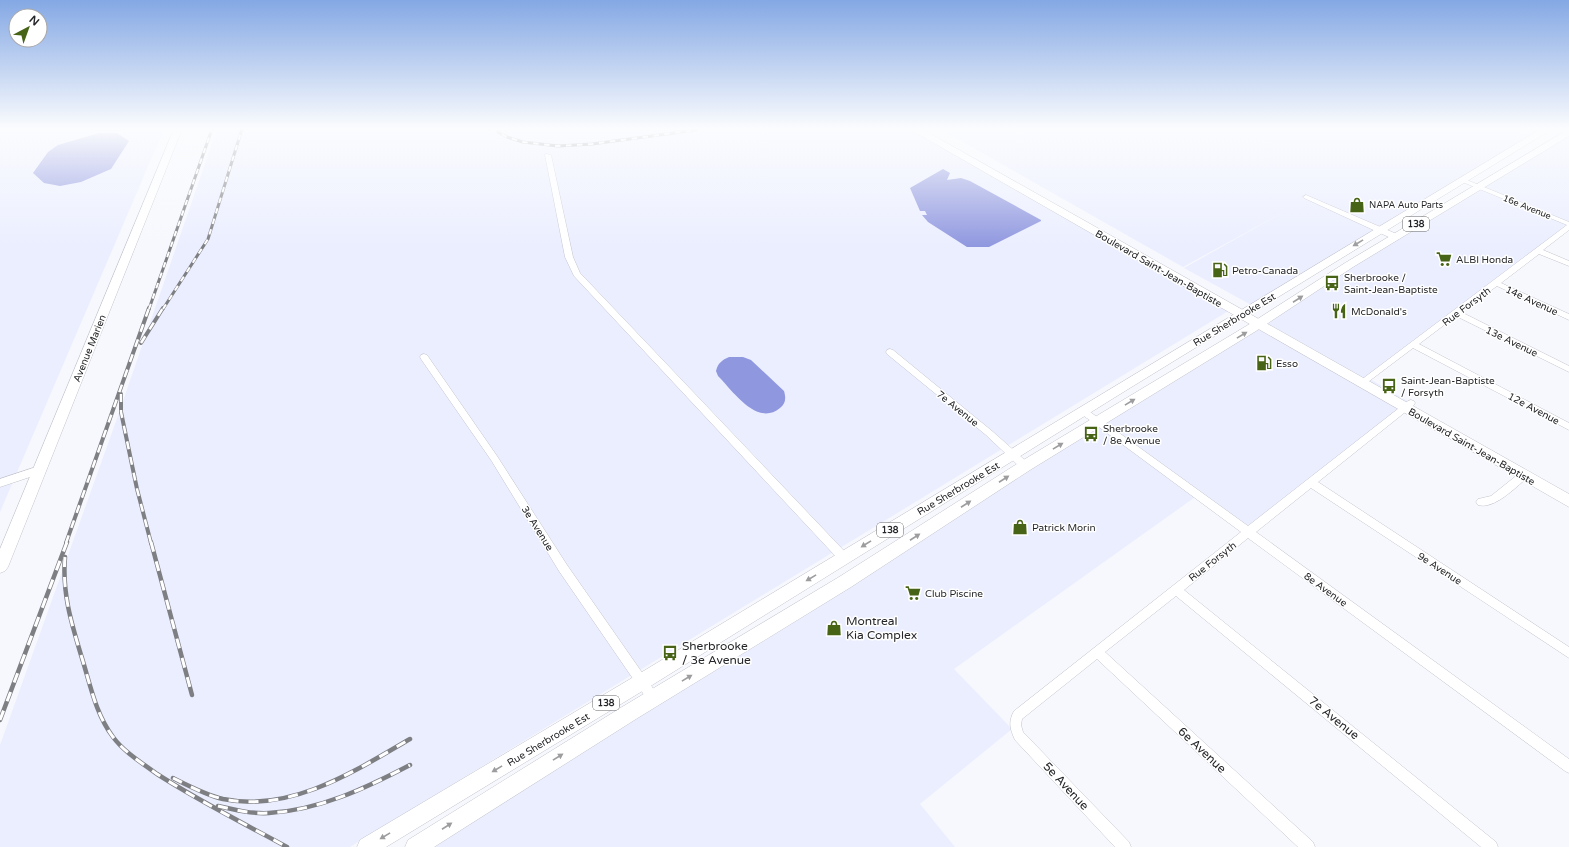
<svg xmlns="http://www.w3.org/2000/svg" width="1569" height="847" font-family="'Varela Round',sans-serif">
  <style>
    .built { fill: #ebeeff }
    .water { fill: #8f97df }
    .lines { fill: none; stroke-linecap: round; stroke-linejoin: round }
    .street-casing { stroke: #c3c4cd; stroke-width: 1 }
    .secondary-casing { stroke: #c3c4cd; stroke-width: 1 }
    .primary-casing { stroke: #c3c4cd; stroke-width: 1 }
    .street { fill: #fff; fill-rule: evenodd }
    .secondary { fill: #fff; fill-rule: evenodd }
    .primary { fill: #fff; fill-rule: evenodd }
    .rail-far2-casing { stroke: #7e7f83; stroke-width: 3 }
    .rail-far1-casing { stroke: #7e7f83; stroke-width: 4 }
    .rail-casing { stroke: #7e7f83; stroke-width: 4.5 }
    .rail-far2 { stroke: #fff; stroke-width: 2; stroke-dasharray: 5.5; stroke-linecap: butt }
    .rail-far1 { stroke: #fff; stroke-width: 2.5; stroke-dasharray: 8; stroke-linecap: butt }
    .rail { stroke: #fff; stroke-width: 3; stroke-dasharray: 10; stroke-linecap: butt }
    .oneway { fill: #9d9d9f }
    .labels { text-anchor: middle; stroke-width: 3; stroke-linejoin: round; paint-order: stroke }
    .far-poi-label { font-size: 9px; fill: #252629; stroke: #fff; text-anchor: start }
    .far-street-label { font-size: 9px; fill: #252629; stroke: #fff }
    .shield { fill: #fff; stroke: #666769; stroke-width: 1 }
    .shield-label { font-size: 9px; font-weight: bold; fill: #252629 }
    .poi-label { font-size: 10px; fill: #252629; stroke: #fff; text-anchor: start }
    .street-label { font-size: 10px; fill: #252629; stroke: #fff }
    .near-poi-label { font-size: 12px; fill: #252629; stroke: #fff; text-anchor: start }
    .near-street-label { font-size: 12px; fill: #252629; stroke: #fff }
  </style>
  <rect width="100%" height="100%" fill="#f7f8fd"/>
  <g class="built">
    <polygon points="0,129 164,129 0,512"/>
    <polygon points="217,129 913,129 1109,243 1230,310 350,847 0,847 0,745 115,424"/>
    <polygon points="940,129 1547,129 1255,307 1184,268 1289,209 1183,267"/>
    <polygon points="1569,132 1569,227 1368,378 1411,403 1249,533 1198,495 954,669 1012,729 920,804 955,847 418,847"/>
  </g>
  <g class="water">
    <polygon points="99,133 117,133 129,141 111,169 81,182 60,186 44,183 33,173 48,152 58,145"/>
    <polygon points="943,169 950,173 947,180 961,178 970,181 1041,220 1041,221 989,247 967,247 928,222 922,215 927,215 925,211 920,211 910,188"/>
    <path d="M729 357H743L751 360 784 391C786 398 786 403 780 408 757 427 733 391 718 376L716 371C718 363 722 360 729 357Z"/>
  </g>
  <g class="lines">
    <defs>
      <g id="street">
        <polygon points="546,154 551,155 573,257 580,273 848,555 849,558 848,561 844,562 840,561 574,276 565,257 545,155"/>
        <polygon points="1462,178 1569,222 1569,230 1543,250 1569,261 1569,266 1539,254 1501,283 1569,314 1569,320 1497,286 1461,312 1569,366 1569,372 1456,316 1419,344 1569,423 1569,430 1413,348 1364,385 1361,386 1357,383 1567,225 1460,181 1459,180"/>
        <polygon points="1306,195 1399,235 1400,237 1399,239 1393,239 1304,198 1303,197"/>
        <polygon points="890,349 893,350 992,431 1028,463 1030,466 1028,469 1022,469 986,435 887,354 886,352 887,350"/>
        <polygon points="424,354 427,355 497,456 567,565 657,694 659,698 657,702 653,704 649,702 559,571 491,460 421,359 420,357 421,355"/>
        <path d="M1411 400 1414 401 1415 403 1414 405 1318 482 1569 647V658L1311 488 1256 532 1569 759V773L1565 771 1248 538 1184 590 1496 842 1498 847H1481L1176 596 1105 652 1313 842 1315 847H1298L1097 659 1022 719 1021 725 1023 732 1129 842 1131 847H1115L1015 740C1010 729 1008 722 1014 711L1241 532 1080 413 1079 411 1080 409H1086L1248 526 1408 401Z"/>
        <polygon points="39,466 42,467 44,470 42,473 0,487 0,479"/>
        <path d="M1524 471 1527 472 1529 475 1527 478C1516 487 1494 510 1478 505L1476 502 1478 499 1491 496 1521 472Z"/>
      </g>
      <g id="secondary">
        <polygon points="174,129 182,129 8,567 5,571 0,573 0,549"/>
        <polygon points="912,129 922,129 1569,494 1569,507 913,131"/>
      </g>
      <g id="primary">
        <polygon points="1541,129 1552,129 1125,391 649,687 386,847 357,847 360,840 637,675"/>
        <polygon points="1569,129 1569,136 1353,267 1256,331 1030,470 851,587 636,719 434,847 405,847 408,840 622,707 839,577 1020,462 1248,325 1345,263"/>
      </g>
    </defs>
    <use href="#street" class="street-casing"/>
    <use href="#secondary" class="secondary-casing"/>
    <use href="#primary" class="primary-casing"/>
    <use href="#street" class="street"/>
    <use href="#secondary" class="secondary"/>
    <use href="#primary" class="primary"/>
    <defs>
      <g id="rail-far2">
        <polyline points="492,129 507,137 523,142 558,146 592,144 696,130"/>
        <polyline points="149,309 212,129"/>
        <polyline points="163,309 208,239 242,129"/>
      </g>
      <g id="rail-far1">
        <polyline points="141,343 163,308"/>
        <polyline points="121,394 121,412 137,489 151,543"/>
        <polyline points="66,543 149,308"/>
      </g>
      <g id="rail">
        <polyline points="151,542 192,695"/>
        <path d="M65 557C62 592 71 622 81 655 90 683 95 713 113 737 124 752 142 763 157 774 199 801 243 823 287 847"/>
        <polyline points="0,720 67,542"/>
        <path d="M173 778C189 786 206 795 223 799 291 813 355 771 410 739"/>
        <path d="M218 806C235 810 252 814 269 813 320 810 366 788 410 765"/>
      </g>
    </defs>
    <use href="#rail-far2" class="rail-far2-casing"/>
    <use href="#rail-far1" class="rail-far1-casing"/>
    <use href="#rail" class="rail-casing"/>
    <use href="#rail-far2" class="rail-far2"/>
    <use href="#rail-far1" class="rail-far1"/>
    <use href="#rail" class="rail"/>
  </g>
  <defs><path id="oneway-solid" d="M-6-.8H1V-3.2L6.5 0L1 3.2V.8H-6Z"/></defs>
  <g class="oneway">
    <use href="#oneway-solid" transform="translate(1358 243) rotate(149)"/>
    <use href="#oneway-solid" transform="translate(1298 299) rotate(-33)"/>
    <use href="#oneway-solid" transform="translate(1242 335) rotate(-31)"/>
    <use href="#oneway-solid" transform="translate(1130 402) rotate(-31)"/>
    <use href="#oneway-solid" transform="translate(1058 446) rotate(-31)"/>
    <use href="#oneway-solid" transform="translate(1004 479) rotate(-33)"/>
    <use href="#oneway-solid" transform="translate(966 504) rotate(-33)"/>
    <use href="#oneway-solid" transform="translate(915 537) rotate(-33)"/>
    <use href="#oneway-solid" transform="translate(866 544) rotate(148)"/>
    <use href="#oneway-solid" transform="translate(811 578) rotate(149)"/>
    <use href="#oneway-solid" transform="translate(687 678) rotate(-31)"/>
    <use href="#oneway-solid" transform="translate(558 757) rotate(-32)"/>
    <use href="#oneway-solid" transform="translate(497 769) rotate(149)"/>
    <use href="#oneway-solid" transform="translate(447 826) rotate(-33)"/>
    <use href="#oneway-solid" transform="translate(385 836) rotate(149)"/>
  </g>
  <linearGradient id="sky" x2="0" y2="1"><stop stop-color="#84a8e4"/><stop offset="0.52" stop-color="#fbfcfe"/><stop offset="1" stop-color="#fbfcfe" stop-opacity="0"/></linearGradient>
  <rect width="1569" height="247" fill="url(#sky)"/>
  <defs>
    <symbol id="shop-bare" viewBox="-9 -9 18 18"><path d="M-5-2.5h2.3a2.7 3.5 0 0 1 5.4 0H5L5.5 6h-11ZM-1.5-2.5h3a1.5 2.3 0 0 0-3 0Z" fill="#466316" stroke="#fff" stroke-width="2.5" paint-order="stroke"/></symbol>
    <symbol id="supermarket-bare" viewBox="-9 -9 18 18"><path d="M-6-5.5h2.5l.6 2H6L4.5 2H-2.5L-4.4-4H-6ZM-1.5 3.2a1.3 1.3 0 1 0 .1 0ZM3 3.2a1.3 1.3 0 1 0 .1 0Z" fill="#466316" stroke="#fff" stroke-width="2.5" paint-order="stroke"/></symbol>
    <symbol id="fuel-bare" viewBox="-9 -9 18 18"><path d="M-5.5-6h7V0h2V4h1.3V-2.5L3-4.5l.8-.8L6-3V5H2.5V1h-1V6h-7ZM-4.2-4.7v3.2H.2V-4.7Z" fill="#466316" stroke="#fff" stroke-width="2.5" paint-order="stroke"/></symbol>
    <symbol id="bus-bare" viewBox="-9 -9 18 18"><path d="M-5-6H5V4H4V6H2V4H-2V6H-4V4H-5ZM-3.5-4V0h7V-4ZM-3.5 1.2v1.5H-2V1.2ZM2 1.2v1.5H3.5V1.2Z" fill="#466316" stroke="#fff" stroke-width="2.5" paint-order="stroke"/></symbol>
    <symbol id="restaurant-bare" viewBox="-9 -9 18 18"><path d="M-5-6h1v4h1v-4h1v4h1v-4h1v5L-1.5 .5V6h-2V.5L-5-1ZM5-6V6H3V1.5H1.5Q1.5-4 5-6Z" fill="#466316" stroke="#fff" stroke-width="2.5" paint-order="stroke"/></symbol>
  </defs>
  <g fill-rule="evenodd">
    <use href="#shop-bare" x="1346" y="194" width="22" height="22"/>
    <use href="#supermarket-bare" x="1433" y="248" width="22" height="22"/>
    <use href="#fuel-bare" x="1209" y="259" width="22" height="22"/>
    <use href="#bus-bare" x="1321" y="272" width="22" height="22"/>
    <use href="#restaurant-bare" x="1328" y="300" width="22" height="22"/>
    <use href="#fuel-bare" x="1253" y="352" width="22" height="22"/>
    <use href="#bus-bare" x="1378" y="375" width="22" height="22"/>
    <use href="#bus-bare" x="1080" y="423" width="22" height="22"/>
    <use href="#shop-bare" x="1009" y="516" width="22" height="22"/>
    <use href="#supermarket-bare" x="902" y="582" width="22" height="22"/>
    <use href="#shop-bare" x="823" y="617" width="22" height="22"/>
    <use href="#bus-bare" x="659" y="642" width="22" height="22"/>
  </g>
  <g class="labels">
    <g class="far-poi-label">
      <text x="1369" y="208">NAPA Auto Parts</text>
    </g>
    <g class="far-street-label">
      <text transform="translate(1527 207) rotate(22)" y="3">16e Avenue</text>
    </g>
    <g class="shield">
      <rect x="1403" y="217" width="26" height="14" rx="3"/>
      <rect x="877" y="523" width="26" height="14" rx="3"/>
      <rect x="593" y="696" width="26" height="14" rx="3"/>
    </g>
    <g class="shield-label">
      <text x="1416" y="227">138</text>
      <text x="890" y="533">138</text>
      <text x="606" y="706">138</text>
    </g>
    <g class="poi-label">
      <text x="1456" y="263">ALBI Honda</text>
      <text x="1232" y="274">Petro-Canada</text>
      <text x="1344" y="281">Sherbrooke /<tspan x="1344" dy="12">Saint-Jean-Baptiste</tspan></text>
      <text x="1351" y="315">McDonald's</text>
      <text x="1276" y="367">Esso</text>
      <text x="1401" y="384">Saint-Jean-Baptiste<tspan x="1401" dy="12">/ Forsyth</tspan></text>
      <text x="1103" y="432">Sherbrooke<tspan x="1103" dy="12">/ 8e Avenue</tspan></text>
      <text x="1032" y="531">Patrick Morin</text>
      <text x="925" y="597">Club Piscine</text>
    </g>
    <g class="street-label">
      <text transform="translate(1159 268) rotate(30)" y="4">Boulevard Saint-Jean-Baptiste</text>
      <text transform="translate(1532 300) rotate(25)" y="4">14e Avenue</text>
      <text transform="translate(1466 306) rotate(-37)" y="4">Rue Forsyth</text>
      <text transform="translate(1234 319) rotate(-31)" y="4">Rue Sherbrooke Est</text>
      <text transform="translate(1512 341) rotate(26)" y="4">13e Avenue</text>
      <text transform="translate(89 348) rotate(-68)" y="4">Avenue Marien</text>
      <text transform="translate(958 408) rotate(39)" y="4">7e Avenue</text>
      <text transform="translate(1534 408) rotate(28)" y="4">12e Avenue</text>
      <text transform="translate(1472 446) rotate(30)" y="4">Boulevard Saint-Jean-Baptiste</text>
      <text transform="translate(958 488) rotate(-31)" y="4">Rue Sherbrooke Est</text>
      <text transform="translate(538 528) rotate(58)" y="4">3e Avenue</text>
      <text transform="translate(1212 561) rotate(-38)" y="4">Rue Forsyth</text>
      <text transform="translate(1440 568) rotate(33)" y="4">9e Avenue</text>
      <text transform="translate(1326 589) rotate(36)" y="4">8e Avenue</text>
      <text transform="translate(548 739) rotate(-31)" y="4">Rue Sherbrooke Est</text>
    </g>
    <g class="near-poi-label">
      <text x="846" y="625">Montreal<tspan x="846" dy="14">Kia Complex</tspan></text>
      <text x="682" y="650">Sherbrooke<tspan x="682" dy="14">/ 3e Avenue</tspan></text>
    </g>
    <g class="near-street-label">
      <text transform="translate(1334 718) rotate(39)" y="4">7e Avenue</text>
      <text transform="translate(1202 750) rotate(43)" y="4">6e Avenue</text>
      <text transform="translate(1066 786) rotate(47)" y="4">5e Avenue</text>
    </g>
  </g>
  <g transform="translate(28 28) rotate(41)"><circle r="19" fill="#ffffff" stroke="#a8a8a9"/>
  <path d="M0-3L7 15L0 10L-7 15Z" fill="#466316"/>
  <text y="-6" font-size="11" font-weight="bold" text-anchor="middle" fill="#252629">N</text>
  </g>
</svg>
